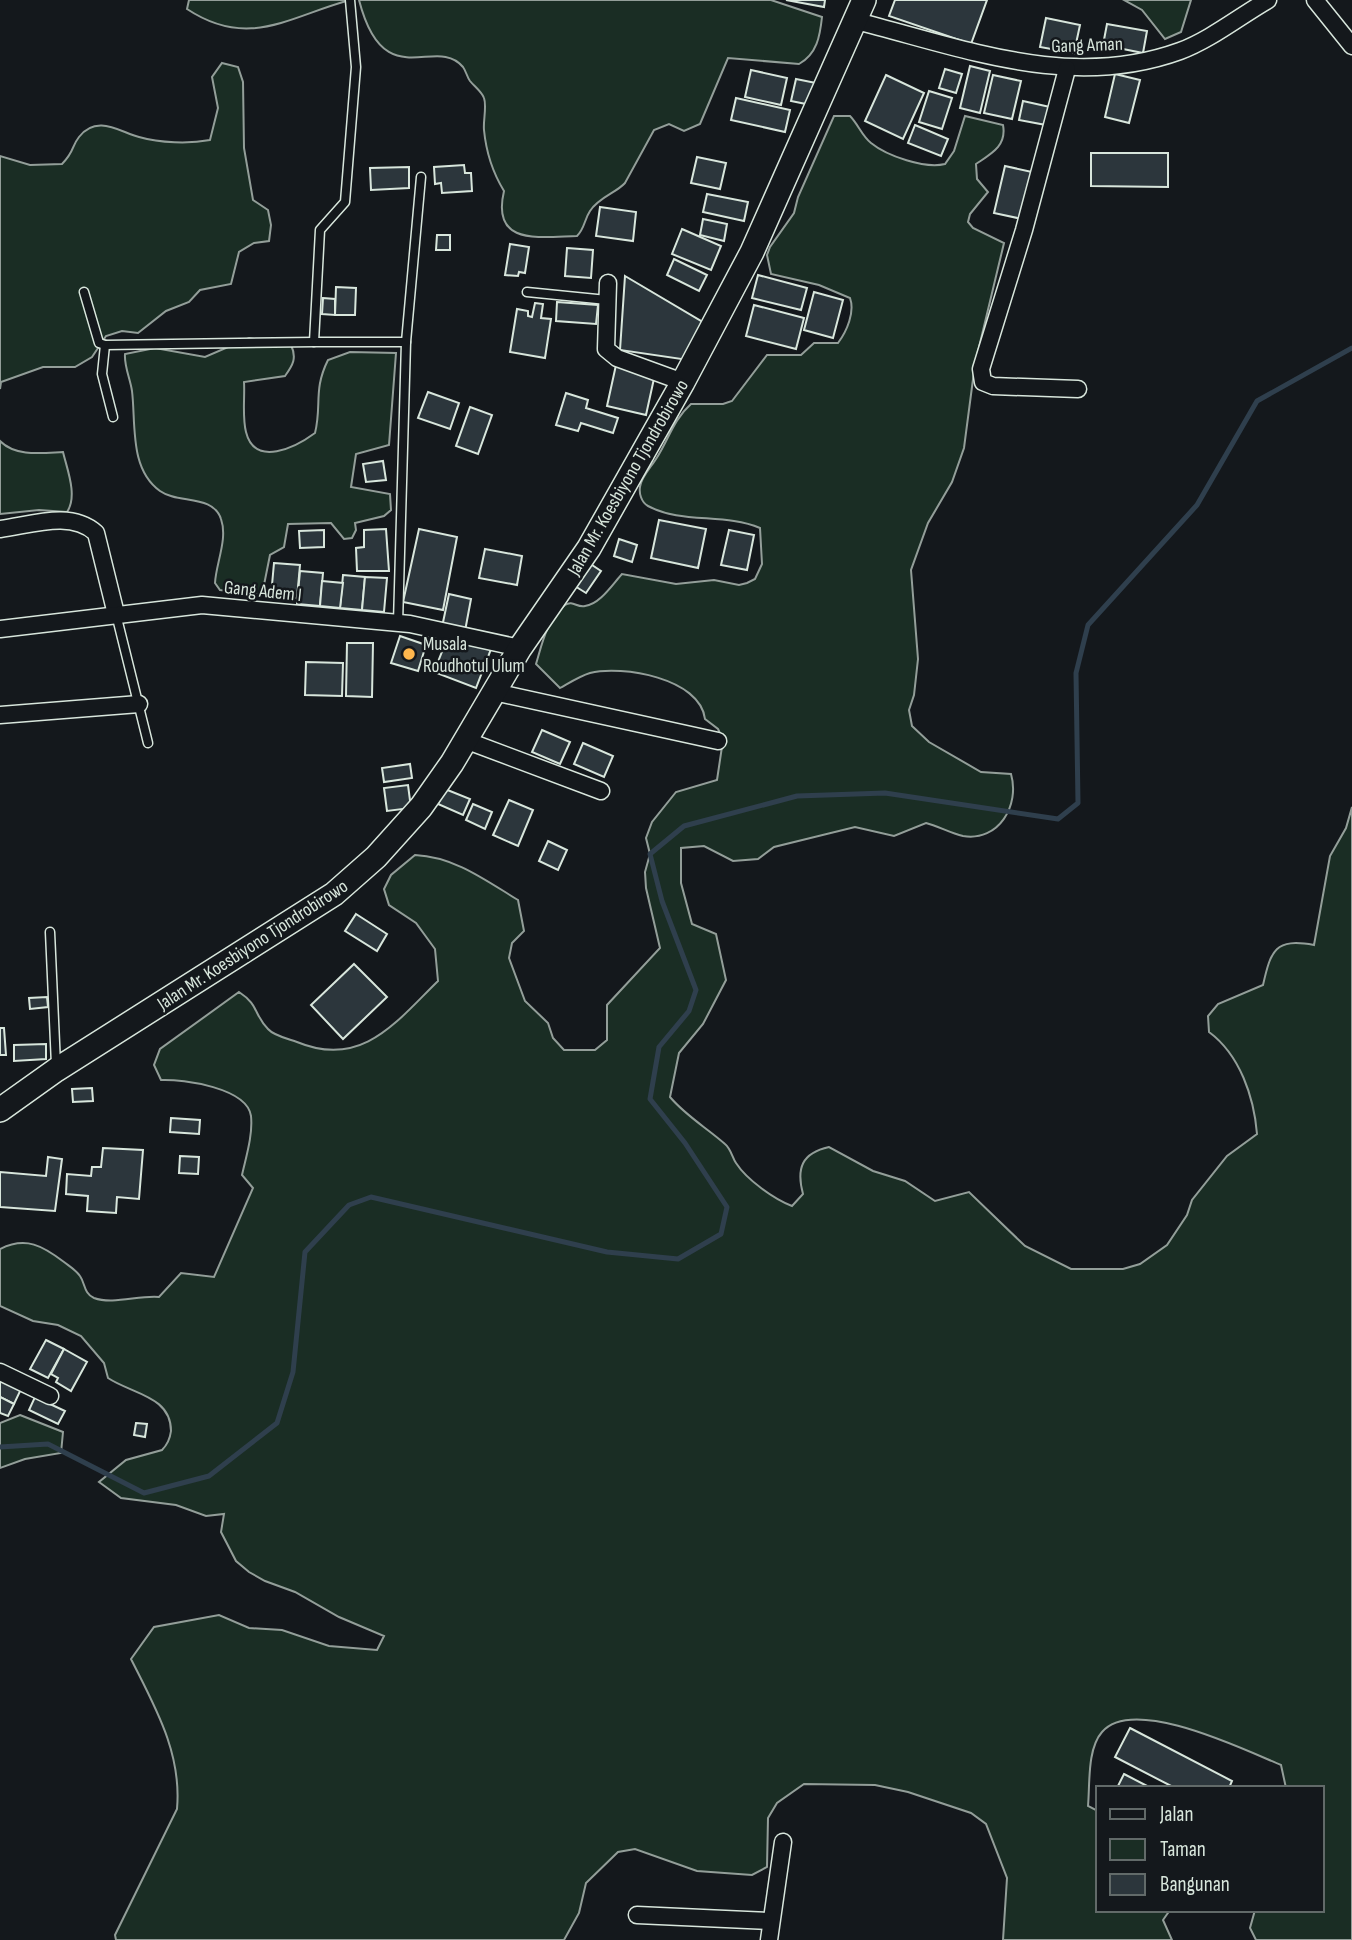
<svg xmlns="http://www.w3.org/2000/svg" width="1352" height="1940" font-family="'Sofia Sans Condensed',sans-serif">
  <style>
    .green { fill: #1a2d24; stroke: #939e99; stroke-width: 2 }
    .lines { fill: none; stroke-linecap: round; stroke-linejoin: round }
    .stream { stroke: #2f3f4d; stroke-width: 5 }
    .building { fill: #2c363c; stroke: #d8e6dc; stroke-width: 2 }
    .service-casing { stroke: #d8e6dc; stroke-width: 11 }
    .minor-casing { stroke: #d8e6dc; stroke-width: 19 }
    .secondary-casing { stroke: #d8e6dc; stroke-width: 26 }
    .service { stroke: #14181c; stroke-width: 8 }
    .minor { stroke: #14181c; stroke-width: 16 }
    .secondary { stroke: #14181c; stroke-width: 23 }
    .poi-dot { fill: #ffb74d; stroke: #14181c; stroke-width: 2.5 }
    .labels { text-anchor: middle; stroke-width: 5; stroke-linejoin: round; paint-order: stroke }
    .street-label { font-size: 19px; fill: #d8e6dc; stroke: #14181c }
    .poi-label { font-size: 19px; fill: #d8e6dc; stroke: #14181c; text-anchor: start }
  </style>
  <rect width="100%" height="100%" fill="#14181c"/>
  <g class="green">
    <path d="M189 0H350C290 16 249 50 187 9Z"/>
    <path d="M359 0H771L822 17C820 36 817 54 799 64L728 58 700 124 684 131 669 124 654 130 625 183C616 193 599 197 590 211 584 220 585 228 577 236 539 237 491 246 504 191 493 173 486 151 484 130 483 121 487 106 484 98 482 92 474 86 470 81 467 77 466 71 463 67 436 34 384 97 359 0Z"/>
    <polygon points="1124,0 1191,0 1181,32 1165,39 1142,10"/>
    <path d="M222 63 238 67 243 82 244 148 253 200 268 210 271 225 269 241 254 243 239 252 231 284 200 290 189 302 166 311 138 333 122 331 106 336 92 357 75 367H43L1 382 0 389V156L30 165 62 164C75 151 71 147 79 137 97 114 120 132 139 137 160 143 189 144 210 140L218 108 212 77Z"/>
    <path d="M834 116H850C858 124 862 136 871 143 887 156 925 169 945 164L954 151 965 116 1003 125C1007 146 991 154 976 164L977 179 988 192 970 214 968 222 973 228 1004 243 975 364 964 448 952 482 928 523 911 570 918 659 914 695 909 710 912 726 929 742 981 772 1011 774C1020 805 999 842 963 836 950 833 938 826 926 823L894 836 855 827 774 847 758 859 733 861 704 846 681 848V883L692 924 716 934 726 980 703 1024 679 1053 670 1097C686 1116 707 1128 725 1144 731 1149 732 1157 736 1163 747 1180 774 1199 792 1206L803 1194C796 1168 802 1153 829 1147L873 1171 905 1181 935 1201 969 1192 1025 1246 1071 1269H1123L1140 1264 1167 1245 1187 1215 1192 1200 1227 1156 1257 1134C1254 1097 1240 1055 1209 1032L1208 1016 1218 1004 1263 985C1271 950 1275 938 1314 945L1330 856 1346 828 1352 807V1940H1256L1250 1928 1255 1910H1322V1788H1286L1281 1765C1245 1750 1133 1695 1102 1732 1087 1749 1090 1784 1088 1806L1098 1811V1910H1170L1163 1920 1172 1940H1003L1007 1878 986 1824 971 1813 908 1792 875 1785 804 1784 777 1803 768 1818 767 1867 752 1875 697 1871 635 1849 618 1852 586 1883 579 1913 564 1940H116L115 1935 177 1809C182 1753 155 1707 131 1659L154 1627 219 1615 249 1628 282 1630 329 1646 377 1650 384 1636 339 1617 295 1592 265 1581 249 1572 236 1561 221 1532 224 1514 206 1516 176 1505 121 1498 99 1482 126 1460 162 1450C168 1444 170 1439 171 1431 171 1396 132 1394 108 1378L104 1363 81 1336 58 1325 33 1321 0 1306V1249C26 1236 43 1246 64 1262 69 1266 76 1270 80 1276 85 1283 84 1294 94 1298 113 1305 139 1295 159 1297L181 1273 214 1277 253 1188 242 1175C246 1157 253 1135 251 1116 247 1088 184 1079 161 1080L154 1065 160 1049 239 992C259 1005 254 1015 268 1029 274 1036 289 1039 297 1042 362 1069 396 1022 438 981L435 949 416 923 389 905 384 889 391 875 415 855C455 857 485 880 518 900L524 931 512 943 509 958 525 1001 548 1023 553 1038 564 1050H595L607 1040V1005L660 948 646 888 645 872 650 854 646 838 652 822 676 792 717 780 723 740 718 729 705 719C700 678 622 665 590 673 580 676 569 683 560 688L536 664C542 644 547 619 565 605 573 600 577 608 585 606 600 604 612 585 622 574L676 584 714 580 739 585 747 583 755 579 762 564 760 528C725 513 681 524 648 506 641 502 639 493 640 487 641 477 651 467 656 459 669 439 673 420 691 404H723L732 401 767 355H801L814 343H838C847 331 855 312 850 298L819 285 771 274 767 255 770 247 794 213 798 197Z"/>
    <path d="M249 338 291 345C297 358 293 365 285 376L244 382C245 397 242 417 246 432 255 468 296 447 315 433 322 405 313 390 328 360L350 352 396 353 389 445 356 454 351 487 390 494 391 510 384 516 355 523 356 530 352 538 344 539 331 523 288 524 284 547 270 555 262 595 220 590 215 583C216 563 228 539 221 519 213 494 178 504 160 491 129 469 136 423 132 391 130 378 124 366 125 354L155 348 205 357Z"/>
    <path d="M0 441C16 457 42 453 63 452 67 469 78 496 67 512L39 510 0 514Z"/>
    <polygon points="20,1415 63,1432 61,1453 25,1459 0,1468 0,1423"/>
  </g>
  <g class="lines">
    <polyline class="stream" points="0,1447 48,1444 144,1493 209,1476 277,1423 293,1372 305,1252 349,1205 371,1197 607,1252 678,1259 721,1234 727,1207 685,1143 650,1099 659,1047 689,1011 696,990 662,901 650,854 684,826 797,796 885,793 1058,819 1078,803 1076,673 1088,625 1197,505 1257,401 1352,348"/>
  </g>
  <g class="building">
    <polygon points="786,0 825,0 824,7"/>
    <polygon points="895,0 987,0 971,44 889,16"/>
    <polygon points="1046,18 1080,25 1074,53 1040,47"/>
    <polygon points="1107,24 1147,31 1143,53 1103,45"/>
    <polygon points="970,66 990,71 980,113 960,108"/>
    <polygon points="945,69 962,74 956,93 939,88"/>
    <polygon points="751,70 787,78 781,105 745,97"/>
    <polygon points="1115,74 1140,80 1129,123 1105,117"/>
    <polygon points="886,75 924,93 903,139 865,121"/>
    <polygon points="993,75 1021,81 1012,119 984,113"/>
    <polygon points="796,79 816,83 811,105 791,101"/>
    <polygon points="929,91 952,98 942,129 919,122"/>
    <polygon points="736,98 790,110 785,132 731,120"/>
    <polygon points="1023,101 1050,107 1046,125 1019,120"/>
    <polygon points="915,125 948,139 941,156 908,143"/>
    <polygon points="1091,153 1168,153 1168,187 1091,186"/>
    <polygon points="697,157 726,163 720,189 691,183"/>
    <polygon points="464,165 465,173 471,173 472,191 442,193 441,183 435,184 434,167"/>
    <polygon points="1005,166 1032,172 1022,219 994,213"/>
    <polygon points="409,167 409,188 371,190 370,168"/>
    <polygon points="707,194 748,202 744,221 703,212"/>
    <polygon points="600,207 636,212 633,241 596,236"/>
    <polygon points="703,219 727,224 724,241 700,235"/>
    <polygon points="682,229 721,246 711,270 672,254"/>
    <polygon points="437,235 450,235 450,250 436,250"/>
    <polygon points="510,244 529,247 525,273 519,272 518,276 505,275"/>
    <polygon points="567,248 593,250 591,278 565,276"/>
    <polygon points="674,259 707,275 699,291 667,275"/>
    <polygon points="758,275 807,288 801,310 752,298"/>
    <polygon points="625,276 706,324 688,360 620,350"/>
    <polygon points="336,287 356,288 355,315 335,315"/>
    <polygon points="814,292 843,300 833,338 804,330"/>
    <polygon points="323,298 335,299 335,315 322,314"/>
    <polygon points="557,302 598,305 596,324 556,321"/>
    <polygon points="535,303 543,304 541,318 551,319 545,358 510,352 517,309 528,311 528,316 532,317"/>
    <polygon points="754,305 804,318 796,349 746,336"/>
    <polygon points="616,365 655,374 646,415 607,406"/>
    <polygon points="428,392 459,403 450,429 418,418"/>
    <polygon points="566,393 588,400 586,408 618,418 613,433 581,423 578,431 556,425"/>
    <polygon points="470,407 492,415 478,454 456,446"/>
    <polygon points="383,461 386,480 366,482 363,464"/>
    <polygon points="659,520 706,529 698,568 651,558"/>
    <polygon points="386,529 389,571 357,571 356,548 364,547 364,530"/>
    <polygon points="419,529 457,537 443,610 403,602"/>
    <polygon points="324,530 324,547 300,548 299,531"/>
    <polygon points="729,530 754,535 747,570 721,565"/>
    <polygon points="619,539 637,545 632,562 614,556"/>
    <polygon points="485,549 522,556 517,585 479,578"/>
    <polygon points="586,561 601,571 586,593 570,583"/>
    <polygon points="274,563 300,565 297,598 271,596"/>
    <polygon points="300,571 323,573 320,606 297,604"/>
    <polygon points="343,575 365,577 362,610 340,608"/>
    <polygon points="365,577 387,578 384,612 362,610"/>
    <polygon points="322,581 343,583 340,608 320,606"/>
    <polygon points="449,594 471,599 465,631 442,627"/>
    <polygon points="449,634 491,649 476,688 434,672"/>
    <polygon points="400,636 426,645 418,671 391,663"/>
    <polygon points="347,643 373,643 372,697 346,696"/>
    <polygon points="306,662 343,663 342,696 305,695"/>
    <polygon points="542,730 570,742 560,764 532,752"/>
    <polygon points="583,743 613,756 604,777 574,764"/>
    <polygon points="410,764 412,778 384,782 382,768"/>
    <polygon points="408,785 411,808 387,811 384,788"/>
    <polygon points="445,789 470,799 463,815 438,804"/>
    <polygon points="509,800 533,810 518,846 493,835"/>
    <polygon points="473,804 492,812 485,829 466,820"/>
    <polygon points="548,841 567,850 558,870 539,861"/>
    <polygon points="356,914 387,934 377,951 345,931"/>
    <polygon points="354,964 387,997 343,1039 311,1005"/>
    <polygon points="47,997 48,1007 30,1009 29,998"/>
    <polygon points="0,1028 4,1028 6,1055 0,1055"/>
    <polygon points="46,1044 46,1059 14,1061 14,1045"/>
    <polygon points="92,1088 93,1101 73,1102 72,1089"/>
    <polygon points="171,1118 200,1120 199,1134 170,1132"/>
    <polygon points="103,1148 143,1150 139,1199 117,1197 116,1213 87,1211 88,1196 66,1194 67,1174 91,1176 92,1167 101,1167"/>
    <polygon points="180,1156 199,1157 198,1174 179,1173"/>
    <polygon points="48,1157 62,1159 55,1211 0,1207 0,1172 46,1176"/>
    <polygon points="46,1340 64,1349 48,1378 30,1369"/>
    <polygon points="64,1349 87,1362 71,1391 56,1382 58,1378 51,1374"/>
    <polygon points="0,1377 22,1387 14,1404 0,1397"/>
    <polygon points="0,1397 14,1404 8,1416 0,1413"/>
    <polygon points="35,1397 65,1411 58,1424 29,1410"/>
    <polygon points="136,1423 147,1424 145,1437 134,1435"/>
    <polygon points="1130,1728 1232,1781 1229,1788 1175,1788 1115,1757"/>
    <polygon points="1124,1774 1151,1788 1117,1788"/>
  </g>
  <g class="lines">
    <defs>
      <g id="service">
        <polyline points="350,0 356,67 345,202 320,230 314,342 406,342"/>
        <polyline points="84,292 99,343 105,345 314,342"/>
        <polyline points="527,292 607,300"/>
        <polyline points="105,345 102,374 113,417"/>
        <polyline points="116,614 148,743"/>
        <polyline points="398,623 406,342 421,177"/>
        <polyline points="50,932 56,1065"/>
      </g>
      <g id="minor">
        <polyline points="1315,0 1352,46"/>
        <path d="M856 21C964 48 1070 91 1180 51 1210 40 1240 16 1268 0"/>
        <polyline points="1067,69 1024,230 981,369 983,382 993,386 1078,389"/>
        <polyline points="608,283 606,349 617,358 683,382"/>
        <path d="M0 529C31 525 71 510 96 533L116 614"/>
        <polyline points="0,629 202,605 410,624 520,648"/>
        <polyline points="494,692 718,741"/>
        <polyline points="0,715 139,704"/>
        <polyline points="465,740 601,791"/>
        <polyline points="0,1372 50,1396"/>
        <polyline points="637,1915 769,1921"/>
        <polyline points="769,1940 783,1842"/>
      </g>
      <polyline id="secondary" points="0,1110 56,1070 334,894 376,857 421,807 452,763 520,648 589,548 683,382 752,252 864,0"/>
    </defs>
    <use href="#service" class="service-casing"/>
    <use href="#minor" class="minor-casing"/>
    <use href="#secondary" class="secondary-casing"/>
    <use href="#service" class="service"/>
    <use href="#minor" class="minor"/>
    <use href="#secondary" class="secondary"/>
  </g>
  <circle class="poi-dot" cx="409" cy="654" r="7"/>
  <g class="labels">
    <g class="street-label">
      <text transform="translate(1087 44) rotate(-2)" y="7">Gang Aman</text>
      <text transform="translate(627 477) rotate(-60)" y="7">Jalan Mr. Koesbiyono Tjondrobirowo</text>
      <text transform="translate(263 590) rotate(6)" y="7">Gang Adem I</text>
      <text transform="translate(252 944) rotate(-33)" y="7">Jalan Mr. Koesbiyono Tjondrobirowo</text>
    </g>
    <g class="poi-label">
      <text x="423" y="650">Musala<tspan x="423" dy="22">Roudhotul Ulum</tspan></text>
    </g>
  </g>
  <rect x="1096" y="1786" width="228" height="126" fill="#14181c" stroke="#626a69" stroke-width="2"/>
  <rect x="1110" y="1809" width="35" height="10" fill="#14181c" stroke="#626a69" stroke-width="2"/>
  <text x="1160" y="1821" font-size="21" fill="#d8e6dc">Jalan</text>
  <rect x="1110" y="1839" width="35" height="21" fill="#1a2d24" stroke="#626a69" stroke-width="2"/>
  <text x="1160" y="1856" font-size="21" fill="#d8e6dc">Taman</text>
  <rect x="1110" y="1874" width="35" height="21" fill="#2c363c" stroke="#626a69" stroke-width="2"/>
  <text x="1160" y="1891" font-size="21" fill="#d8e6dc">Bangunan</text>
</svg>
